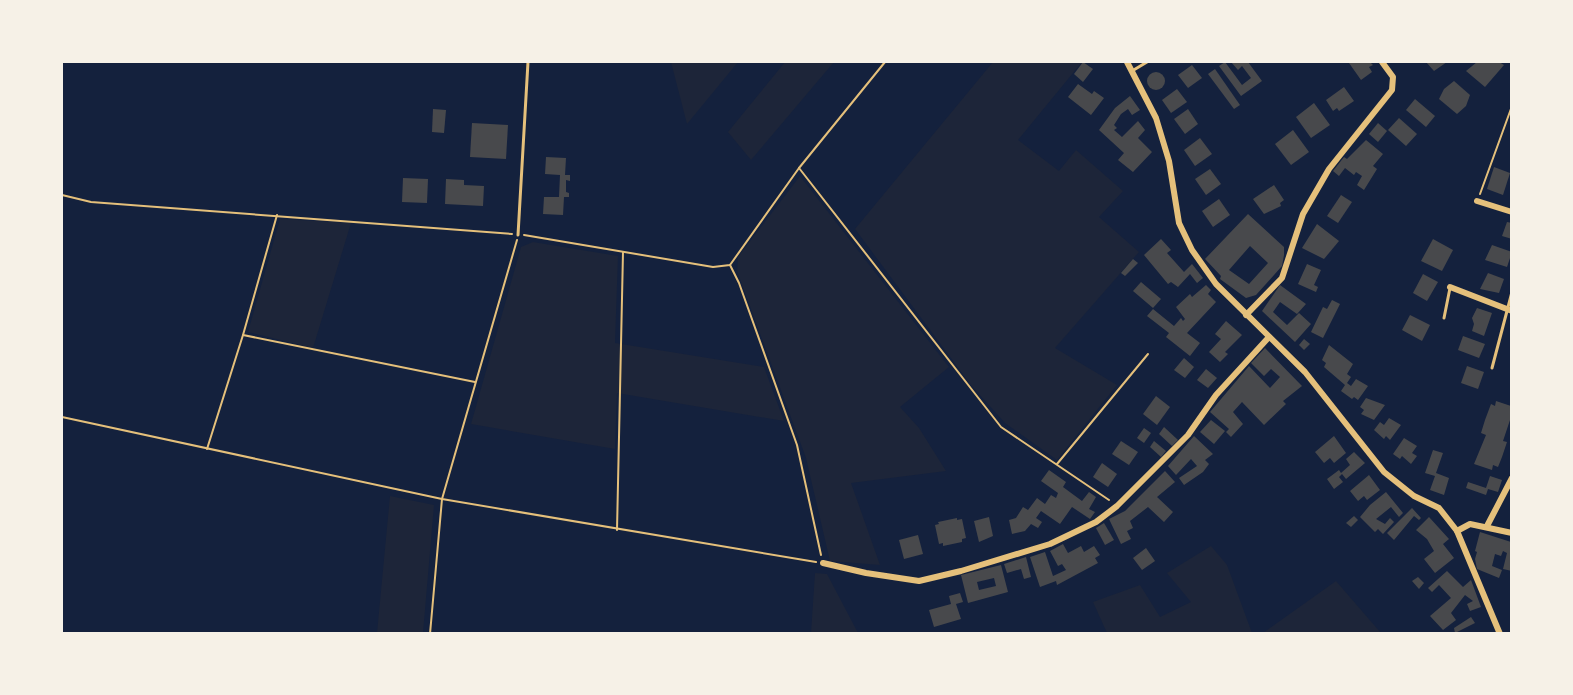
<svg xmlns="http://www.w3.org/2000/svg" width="1573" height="695" font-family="Manrope,sans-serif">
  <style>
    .green { fill: #1d2539 }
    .building { fill: #48494c; fill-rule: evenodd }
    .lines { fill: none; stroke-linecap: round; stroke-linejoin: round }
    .path { stroke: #e5c07b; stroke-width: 2 }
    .service { stroke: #e5c07b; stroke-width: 3 }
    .minor { stroke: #e5c07b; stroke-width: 6 }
  </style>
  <rect width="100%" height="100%" fill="#14213d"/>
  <g class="green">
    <polygon points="671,62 738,62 687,124"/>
    <polygon points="785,62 834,62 751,160 728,132"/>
    <polygon points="993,62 1082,62 1018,140 1059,171 1076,150 1123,191 1099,217 1139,252 1055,348 1117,385 1057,460 1005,423 971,385 855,229"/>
    <polygon points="800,176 949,367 900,407 919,428 946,471 851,483 880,565 830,561 806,458 737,271 738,257"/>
    <polygon points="280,219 351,223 313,348 248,332"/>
    <polygon points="533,242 618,256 615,343 764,367 784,421 617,393 615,449 471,424 521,247"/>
    <polygon points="390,496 434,505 423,633 377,633"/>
    <polygon points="1211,546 1227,565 1252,633 1107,633 1093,602 1140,585 1160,617 1191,602 1167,573"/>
    <polygon points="815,573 827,574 858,633 811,633"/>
    <polygon points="1336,581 1381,633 1263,633"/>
  </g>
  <g class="building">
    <polygon points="1083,62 1093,69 1083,82 1074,74"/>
    <polygon points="1225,62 1242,85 1251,78 1242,66 1238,70 1231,62 1248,62 1262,81 1241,96 1219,66"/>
    <polygon points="1351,62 1370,62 1373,65 1369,67 1372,72 1361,80 1349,63"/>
    <polygon points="1426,62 1447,62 1434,71"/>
    <polygon points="1477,62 1499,62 1504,65 1485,87 1466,71"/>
    <polygon points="1192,65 1202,78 1188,88 1178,75"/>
    <polygon points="1215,69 1240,105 1234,109 1208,74"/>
    <circle cx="1156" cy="81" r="9"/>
    <polygon points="1454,81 1470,95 1466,106 1457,114 1439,99 1444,89"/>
    <polygon points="1078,84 1092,94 1094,91 1104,98 1091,115 1068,97"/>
    <polygon points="1344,87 1354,101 1339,111 1337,108 1333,111 1326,100"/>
    <polygon points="1177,89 1187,102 1171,113 1162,100"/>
    <polygon points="1130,96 1140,110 1132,115 1128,109 1121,114 1114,125 1117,128 1114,130 1122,137 1138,121 1145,130 1138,138 1152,152 1133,172 1118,160 1124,153 1099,130 1115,108"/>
    <polygon points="1415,99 1435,116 1426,127 1406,110"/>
    <polygon points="1314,103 1330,125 1311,138 1296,117"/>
    <polygon points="433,109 446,110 444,133 432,132"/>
    <polygon points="1188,109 1198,124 1185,134 1174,119"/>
    <polygon points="1399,118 1417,134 1406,146 1388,130"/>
    <polygon points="472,123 508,125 506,159 470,157"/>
    <polygon points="1378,123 1387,131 1378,142 1369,134"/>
    <polygon points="1293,130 1309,152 1291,165 1275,144"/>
    <polygon points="1200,138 1212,154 1195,166 1184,150"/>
    <polygon points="1366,140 1383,154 1373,166 1377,169 1364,190 1357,185 1362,176 1356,172 1354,175 1345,168 1339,176 1333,171 1344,157 1347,159"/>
    <polygon points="546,157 566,158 565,175 570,175 570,181 566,180 566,192 569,193 569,197 564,197 563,215 543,214 544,197 559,197 560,175 545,174"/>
    <polygon points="1494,167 1510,173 1503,195 1487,189"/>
    <polygon points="1210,169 1221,184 1206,195 1195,179"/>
    <polygon points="403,178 428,179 427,203 402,202"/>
    <polygon points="446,179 464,180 464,185 484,186 483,206 445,204"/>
    <polygon points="1274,185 1284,200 1280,203 1281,206 1264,214 1253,199"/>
    <polygon points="1341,195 1352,202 1338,223 1327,216"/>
    <polygon points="1219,199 1230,215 1213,227 1202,211"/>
    <path d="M1248 214 1284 247V255L1282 266 1256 295 1246 298 1220 279 1221 276 1205 259ZM1250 246 1268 263 1249 284 1229 270Z"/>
    <polygon points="1507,222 1512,223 1512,239 1502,236"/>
    <polygon points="1317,224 1339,241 1324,259 1302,248"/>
    <polygon points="1161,239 1171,250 1167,253 1184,272 1192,264 1203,278 1197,283 1190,274 1178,287 1171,282 1168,284 1144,255"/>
    <polygon points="1433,239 1453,250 1442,271 1421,261"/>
    <polygon points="1492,245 1512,252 1507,267 1485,260"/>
    <polygon points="1133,259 1138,263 1125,276 1121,273"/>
    <polygon points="1307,264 1321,270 1314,285 1318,287 1316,292 1298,284"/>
    <polygon points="1488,273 1504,279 1499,293 1480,289"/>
    <polygon points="1423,274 1438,282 1427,301 1413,293"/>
    <polygon points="1141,282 1161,299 1153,308 1133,291"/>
    <polygon points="1206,285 1211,290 1208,294 1216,302 1187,333 1200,343 1190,356 1166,337 1169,333 1147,316 1153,309 1174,326 1181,318 1183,321 1185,319 1176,307 1190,294 1192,297"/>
    <polygon points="1280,285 1306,304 1297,314 1280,302 1273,312 1287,325 1299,313 1311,324 1295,342 1262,311"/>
    <polygon points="1332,300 1340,304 1323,338 1311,332 1323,307 1327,309"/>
    <polygon points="1477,308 1492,313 1484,336 1472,331 1474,324 1472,318"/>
    <polygon points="1410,315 1430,325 1422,341 1402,330"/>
    <polygon points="1226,321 1242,335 1225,352 1228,354 1220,362 1209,352 1221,339 1215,334"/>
    <polygon points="1463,336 1485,344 1479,358 1458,350"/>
    <polygon points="1304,339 1310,344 1304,350 1299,345"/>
    <polygon points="1329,345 1353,364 1347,374 1351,377 1347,383 1351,386 1356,379 1368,386 1358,400 1354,397 1352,399 1341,391 1345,385 1324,367 1326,363 1322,360"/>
    <polygon points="1265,348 1302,386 1283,401 1286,404 1264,425 1242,402 1233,412 1243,424 1231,437 1226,432 1229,429 1210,412 1249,366 1270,388 1280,377 1271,369 1264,376 1251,363"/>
    <polygon points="1184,358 1194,367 1185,378 1174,370"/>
    <polygon points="1467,366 1484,372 1478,389 1461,383"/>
    <polygon points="1206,369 1217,378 1208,388 1197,380"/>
    <polygon points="1156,396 1170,407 1157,425 1143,414"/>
    <polygon points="1366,398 1385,405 1374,420 1361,414 1364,410 1360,407"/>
    <polygon points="1496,401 1511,406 1512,414 1503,441 1507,442 1502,457 1498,467 1493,465 1492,470 1474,464 1486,435 1481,433 1485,420 1491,404 1495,406"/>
    <polygon points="1389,418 1401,425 1390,440 1386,436 1384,439 1374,430 1380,422 1384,425"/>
    <polygon points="1211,420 1225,431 1214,444 1200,432"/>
    <polygon points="1164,427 1178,440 1172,446 1159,434"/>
    <polygon points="1144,428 1151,433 1144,443 1137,438"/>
    <polygon points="1194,436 1213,454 1205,460 1209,464 1203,472 1184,485 1179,478 1197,466 1191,459 1176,475 1168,466"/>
    <polygon points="1334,436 1346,453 1334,463 1330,458 1324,463 1315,452"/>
    <polygon points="1404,438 1417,446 1412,453 1417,456 1411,464 1402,456 1400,459 1393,454"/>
    <polygon points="1121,441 1138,452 1129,465 1112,454"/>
    <polygon points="1154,441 1166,451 1161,457 1150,447"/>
    <polygon points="1433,450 1443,453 1436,473 1449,478 1444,495 1430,490 1435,476 1425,473"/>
    <polygon points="1354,452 1365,463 1346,479 1342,474 1339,477 1343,482 1334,489 1327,479 1339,470 1341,473 1350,465 1346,459"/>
    <polygon points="1102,463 1117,474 1108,487 1093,477"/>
    <polygon points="1049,470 1066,482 1063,487 1082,501 1089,492 1096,497 1089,509 1095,512 1090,519 1072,507 1060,524 1041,511 1036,518 1042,522 1038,528 1031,524 1025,531 1012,534 1009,520 1016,518 1023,507 1028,510 1037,498 1045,504 1051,495 1056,498 1058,493 1041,481"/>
    <polygon points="1165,471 1175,482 1157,497 1173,512 1164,522 1148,507 1130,521 1133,528 1127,531 1131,539 1121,544 1109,519 1125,511"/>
    <polygon points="1369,475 1380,490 1367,500 1364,496 1358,501 1350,491"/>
    <polygon points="1490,476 1502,480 1498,492 1488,489 1486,495 1466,488 1468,482 1486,488"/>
    <polygon points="1386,492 1403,513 1399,517 1391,507 1376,519 1385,524 1390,518 1394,522 1383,534 1378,529 1375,532 1360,517 1370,505"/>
    <polygon points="1412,508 1421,518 1419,520 1414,516 1394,540 1387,533"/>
    <polygon points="1354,516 1358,520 1351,527 1346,523"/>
    <polygon points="989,517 993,536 979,542 974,521"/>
    <polygon points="1429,517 1449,539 1443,544 1454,558 1435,573 1424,559 1434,551 1427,539 1416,530"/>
    <polygon points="957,518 957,520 962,519 966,538 962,539 962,542 943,546 943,543 939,544 935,525 939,524 938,522"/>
    <polygon points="1104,523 1114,540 1105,545 1096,528"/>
    <polygon points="1480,532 1511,542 1512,571 1503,569 1507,553 1503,551 1501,556 1495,554 1492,566 1502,570 1499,578 1477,569 1475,559 1477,552 1475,551"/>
    <polygon points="918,535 923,554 904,559 899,540"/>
    <polygon points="1063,544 1068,553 1081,546 1084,552 1094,546 1100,555 1095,558 1098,563 1057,585 1056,581 1040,587 1030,557 1045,552 1053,576 1066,570 1062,564 1058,566 1050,551"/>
    <polygon points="1146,548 1155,561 1142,570 1133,558"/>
    <polygon points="1026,557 1031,577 1024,579 1021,569 1007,573 1004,564"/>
    <path d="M1001 565 1008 592 968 603 961 575ZM994 578 996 586 979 590 977 582Z"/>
    <polygon points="1447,571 1463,587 1471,580 1481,607 1470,611 1467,604 1473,601 1465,595 1451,613 1456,620 1443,630 1430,616 1451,598 1439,585 1432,592 1428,588"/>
    <polygon points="1418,577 1424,583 1419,589 1412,581"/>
    <polygon points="960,593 963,602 956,604 961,619 934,627 929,610 951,604 949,596"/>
    <polygon points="1471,617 1475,623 1455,633 1454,628"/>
  </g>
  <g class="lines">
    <g class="path">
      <polyline points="799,168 1001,427 1109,500"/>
      <polyline points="1480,194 1512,106"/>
      <polyline points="62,195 91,202 512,234"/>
      <polyline points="524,235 713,267 730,265 799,168 885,62"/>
      <polyline points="730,265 739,283 797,445 821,555"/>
      <polyline points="243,335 475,382"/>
      <polyline points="62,417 442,499 816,562"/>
      <polyline points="207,449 243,335 277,215"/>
      <polyline points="1057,464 1148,354"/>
      <polyline points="617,530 623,252"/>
      <polyline points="430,634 442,499 517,240"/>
    </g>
    <g class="service">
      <polyline points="1132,71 1147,62"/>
      <polyline points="518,235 528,62"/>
      <polyline points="1444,318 1450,288"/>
      <polyline points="1492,368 1512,292"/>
    </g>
    <g class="minor">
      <polyline points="1127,62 1156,118 1169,161 1179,223 1192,250 1216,284 1305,372 1384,472 1414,496 1439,508 1457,531 1500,634"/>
      <polyline points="1477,201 1512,212"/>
      <polyline points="1450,287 1512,311"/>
      <polyline points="1246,315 1282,278 1303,214 1329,169 1392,90 1393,77 1382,62"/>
      <polyline points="1487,526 1512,478"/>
      <polyline points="1457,531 1470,524 1512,533"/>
      <polyline points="823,563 866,573 919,581 961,571 1050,544 1096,522 1117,506 1188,435 1216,395 1269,337"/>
    </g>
  </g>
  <rect width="1573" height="695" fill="none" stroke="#f6f1e7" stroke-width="126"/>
</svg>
